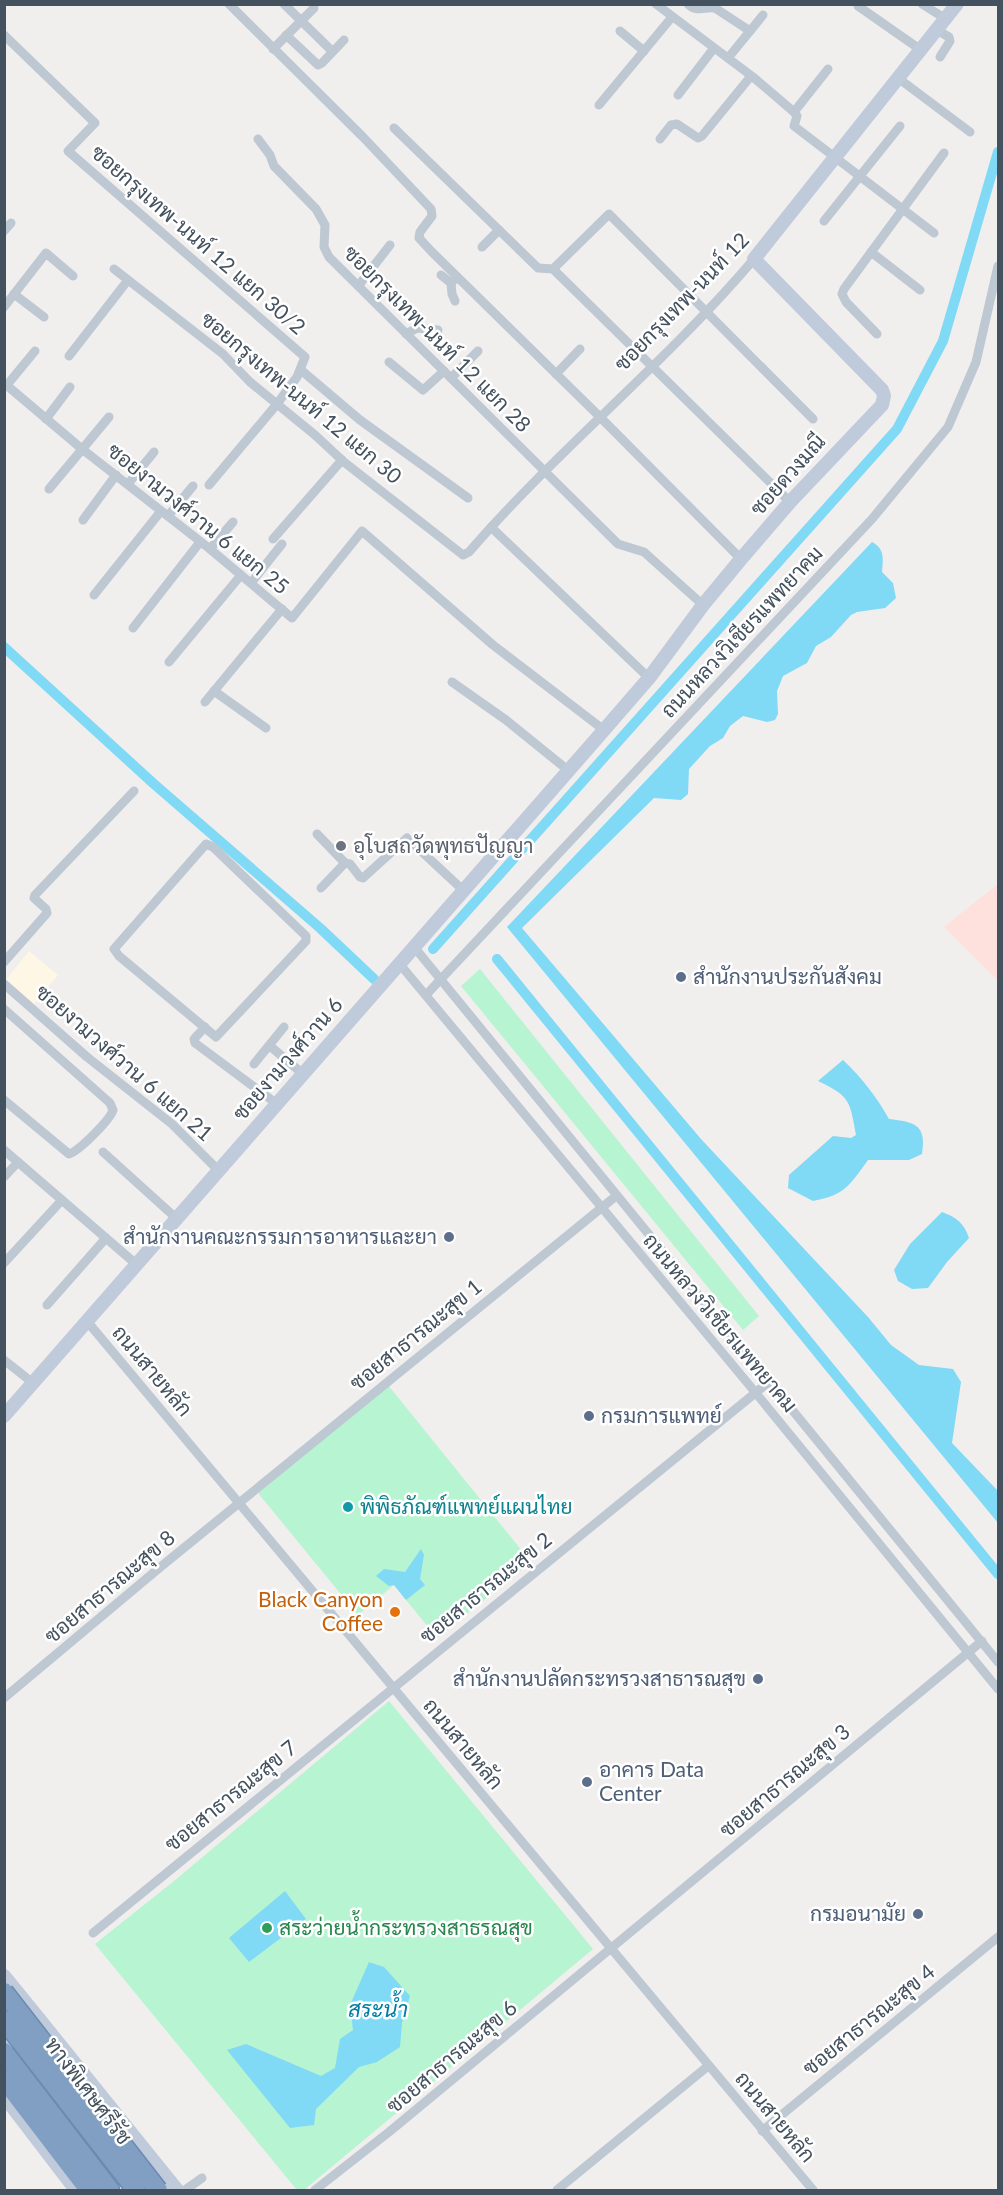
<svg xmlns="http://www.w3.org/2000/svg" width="1003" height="2195" font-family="Lato,Sarabun,sans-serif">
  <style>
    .commercial { fill: #fef7e5 }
    .medical { fill: #fee0dc }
    .green { fill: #b7f4d1 }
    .water { fill: #80d9f5 }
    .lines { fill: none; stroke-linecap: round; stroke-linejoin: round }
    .canal { stroke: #80d9f5; stroke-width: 10 }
    .highway-casing { stroke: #6c8aaf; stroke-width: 21 }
    .street { stroke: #bdc8d2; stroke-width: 9 }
    .secondary { stroke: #bfcbda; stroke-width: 14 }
    .highway { stroke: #809fc3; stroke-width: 18 }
    .highway-bridge-casing { stroke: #6c8aaf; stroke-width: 21; stroke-linecap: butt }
    .highway-bridge { stroke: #809fc3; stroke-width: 18 }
    .worship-dot { fill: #6b7280; stroke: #fff; stroke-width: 2 }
    .service-dot { fill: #5c6f8a; stroke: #fff; stroke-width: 2 }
    .culture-dot { fill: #0f9aa8; stroke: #fff; stroke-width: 2 }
    .food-dot { fill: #e8710a; stroke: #fff; stroke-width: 2 }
    .leisure-dot { fill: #2e9e5b; stroke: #fff; stroke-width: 2 }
    .labels { text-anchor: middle; stroke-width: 5; stroke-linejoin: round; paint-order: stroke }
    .street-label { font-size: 21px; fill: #44515e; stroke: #fff }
    .worship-label { font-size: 21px; fill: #5b616d; stroke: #fff; text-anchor: start }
    .service-label { font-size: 21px; fill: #4e5e75; stroke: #fff; text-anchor: start }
    .culture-label { font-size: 21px; fill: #0d838f; stroke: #fff; text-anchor: start }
    .food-label { font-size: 21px; fill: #c56008; stroke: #fff; text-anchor: end }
    .leisure-label { font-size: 21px; fill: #27864d; stroke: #fff; text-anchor: start }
    .water-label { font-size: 22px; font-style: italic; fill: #027ea5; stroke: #fff }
  </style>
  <rect width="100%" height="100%" fill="#f1eeee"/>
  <polygon class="commercial" points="29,951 58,975 34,1004 6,980"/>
  <polygon class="medical" points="998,884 998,981 944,927"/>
  <g class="green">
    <polygon points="480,969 759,1316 743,1330 461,986"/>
    <polygon points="388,1385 531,1562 437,1638 394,1585 358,1615 258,1493"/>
    <polygon points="389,1701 593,1949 304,2190 297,2190 95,1944 174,1881"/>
  </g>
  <g class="water">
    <path d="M872 542C885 549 883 558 882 572L893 583 896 598 885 608 857 612 851 615 831 637 816 646 807 663 783 676 777 691 778 714 775 720 767 722 743 716 730 726 723 738 710 746 689 769 688 794 681 800 654 798 522 928 701 1139 868 1317 891 1345 919 1365 953 1369 961 1382 952 1443 998 1491V1523L507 927Z"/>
    <path d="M843 1060C862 1078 876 1096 889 1119 914 1122 927 1124 922 1154L909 1160H868C849 1186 845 1195 813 1201L788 1188 789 1175 833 1136 851 1138 856 1135C850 1101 850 1096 818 1081Z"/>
    <path d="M942 1212C956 1217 964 1223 969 1238L947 1262 928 1288 912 1289 898 1281 894 1270 910 1244Z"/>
    <polygon points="421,1549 424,1555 420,1579 425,1585 406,1600 394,1585 389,1586 376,1576 384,1569 405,1572"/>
    <polygon points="285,1891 306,1919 249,1962 229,1938"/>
    <polygon points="369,1962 384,1967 410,1996 402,2023 400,2047 377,2062 359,2067 316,2109 314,2125 290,2128 227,2050 246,2044 321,2076 335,2068 340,2039 353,2030 350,2005"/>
  </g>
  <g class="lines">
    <g class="canal">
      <polyline points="4,647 154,784 320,928 374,979"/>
      <polyline points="433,949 897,429 943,341 998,152"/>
      <polyline points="497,959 998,1574"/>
    </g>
    <defs>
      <g id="highway">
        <polyline points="4,2052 110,2190"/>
        <polyline points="4,2079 89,2190"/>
      </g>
    </defs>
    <use href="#highway" class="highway-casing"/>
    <g class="street">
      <polyline points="229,4 363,137 431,209 432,216 420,232 419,238 431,251 600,417 741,559"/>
      <polyline points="284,4 332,51"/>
      <polyline points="656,4 753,77 794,112 797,116 794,126 934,233"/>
      <path d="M688 4C696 13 705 6 715 8L750 31"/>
      <polyline points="922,4 946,19"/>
      <polyline points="858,6 921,50"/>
      <polyline points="937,30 949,37 950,41 940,57"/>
      <polyline points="620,31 644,51"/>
      <polyline points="4,35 95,123 68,151 305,357 297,377 277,404 209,485"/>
      <polyline points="286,35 318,65 322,63 344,40"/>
      <polyline points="273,49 314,8"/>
      <polyline points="728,58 763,15"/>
      <polyline points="898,78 970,132"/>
      <polyline points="678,95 714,48"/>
      <polyline points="599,105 672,17"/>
      <polyline points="794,112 828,69"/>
      <polyline points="394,128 538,268 553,269 790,502"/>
      <polyline points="258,139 270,155 274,166 316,209 325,225 324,247 329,257 618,544 644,552 703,605"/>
      <polyline points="660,139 671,125 677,124 698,138 702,136 751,76"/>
      <polyline points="824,221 900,126"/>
      <polyline points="4,231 11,223"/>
      <polyline points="482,247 499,230"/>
      <polyline points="871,252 920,290"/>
      <path d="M114 269 223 354 250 382 315 435 344 462 463 555 469 552C558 449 666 363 754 259"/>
      <polyline points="553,269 609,214 813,419"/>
      <polyline points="441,275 451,283 457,277"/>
      <polyline points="451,283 452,294 455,301"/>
      <polyline points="359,285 390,245"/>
      <polyline points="14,294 44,317"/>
      <polyline points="4,307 46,253 73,276"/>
      <polyline points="406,334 417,328 438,330"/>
      <polyline points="877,334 846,302 842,294 844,289 944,153"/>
      <polyline points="69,356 128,280"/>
      <polyline points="389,362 423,390 444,371"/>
      <polyline points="301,370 360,420 468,498"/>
      <polyline points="556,374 580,349"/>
      <polyline points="451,378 478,351"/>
      <polyline points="4,383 82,449 210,549 292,618 362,531 493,645 604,730"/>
      <polyline points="7,385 35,351"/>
      <polyline points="46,419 70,387"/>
      <polyline points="128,484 154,452"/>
      <polyline points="49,489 109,417"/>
      <polyline points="168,516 193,486"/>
      <polyline points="83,520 116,475"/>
      <polyline points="491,527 649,678"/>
      <polyline points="273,539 342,460"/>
      <polyline points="210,549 233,522"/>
      <polyline points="251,583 282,544"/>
      <polyline points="94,595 161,511"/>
      <polyline points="133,628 200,542"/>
      <polyline points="169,662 241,575"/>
      <polyline points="452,682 506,720 569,771"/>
      <polyline points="214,691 266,728"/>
      <polyline points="205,702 282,609"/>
      <polyline points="317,834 345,863"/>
      <polygon points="206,844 213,847 306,936 306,941 216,1037 119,956 114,949"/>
      <polyline points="321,888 345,863 350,864 360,877 363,878 407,838 464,891"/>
      <polyline points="415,948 998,1662"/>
      <polyline points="4,962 47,913 46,909 34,898 35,895 134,791"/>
      <polyline points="403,968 755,1392 998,1689"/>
      <polyline points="4,984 87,1057 172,1124 219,1171"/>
      <polyline points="426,995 872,519 948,427 976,362 998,266"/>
      <path d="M4 1009 110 1103 113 1110C110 1120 79 1151 69 1154L4 1100"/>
      <polyline points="205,1027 194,1039 195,1043 277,1104"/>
      <polyline points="270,1046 303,1074"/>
      <polyline points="254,1064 284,1027"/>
      <polyline points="4,1150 136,1264"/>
      <polyline points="103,1152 176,1218"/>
      <polyline points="4,1177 18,1162"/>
      <polyline points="4,1263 62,1200"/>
      <polyline points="47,1305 106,1238"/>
      <polyline points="86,1320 813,2190"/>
      <polyline points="4,1360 33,1383"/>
      <polyline points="4,1698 158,1569 616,1196"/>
      <polyline points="93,1933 770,1381"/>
      <polyline points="762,2131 998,1937"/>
      <polyline points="185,2190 202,2178"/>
      <polyline points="315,2190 389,2132 982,1641"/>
      <polyline points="557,2190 708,2066"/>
    </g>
    <g class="secondary">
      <polyline points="4,1416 604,730 649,678 703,605 741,559 790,502 882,405 884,396 882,390 754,259 957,4"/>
      <polyline points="4,1976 39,2019 4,2045"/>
      <polyline points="39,2019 177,2190"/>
      <polyline points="4,2096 76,2190"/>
    </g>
    <use href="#highway" class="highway"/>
    <defs>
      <g id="highway-bridge">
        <polyline points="4,1992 158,2190"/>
        <polyline points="4,2020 136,2190"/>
      </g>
    </defs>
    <use href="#highway-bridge" class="highway-bridge-casing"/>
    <use href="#highway-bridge" class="highway-bridge"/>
  </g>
  <circle class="worship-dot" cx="341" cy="846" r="6"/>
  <g class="service-dot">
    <circle cx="681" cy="977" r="6"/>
    <circle cx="449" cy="1237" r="6"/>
    <circle cx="589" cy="1416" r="6"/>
    <circle cx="758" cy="1679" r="6"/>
    <circle cx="587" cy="1782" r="6"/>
    <circle cx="918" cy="1914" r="6"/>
  </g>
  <circle class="culture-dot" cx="348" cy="1507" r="6"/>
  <circle class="food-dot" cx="395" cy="1612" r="6"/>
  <circle class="leisure-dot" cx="267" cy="1928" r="6"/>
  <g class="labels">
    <g class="street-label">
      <text transform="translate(198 240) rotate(41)" y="7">ซอยกรุงเทพ-นนท์ 12 แยก 30/2</text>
      <text transform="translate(682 302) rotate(-46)" y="7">ซอยกรุงเทพ-นนท์ 12</text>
      <text transform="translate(437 339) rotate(45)" y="7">ซอยกรุงเทพ-นนท์ 12 แยก 28</text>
      <text transform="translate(301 398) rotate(40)" y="7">ซอยกรุงเทพ-นนท์ 12 แยก 30</text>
      <text transform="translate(788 475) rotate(-48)" y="7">ซอยดวงมณี</text>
      <text transform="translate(198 519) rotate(39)" y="7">ซอยงามวงศ์วาน 6 แยก 25</text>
      <text transform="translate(742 632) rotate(-47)" y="7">ถนนหลวงวิเชียรแพทยาคม</text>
      <text transform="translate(288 1059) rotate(-49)" y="7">ซอยงามวงศ์วาน 6</text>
      <text transform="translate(124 1063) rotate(41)" y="7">ซอยงามวงศ์วาน 6 แยก 21</text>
      <text transform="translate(720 1323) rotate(50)" y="7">ถนนหลวงวิเชียรแพทยาคม</text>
      <text transform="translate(416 1335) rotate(-39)" y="7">ซอยสาธารณะสุข 1</text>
      <text transform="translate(152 1371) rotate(50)" y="7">ถนนสายหลัก</text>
      <text transform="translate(110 1587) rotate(-40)" y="7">ซอยสาธารณะสุข 8</text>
      <text transform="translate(486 1588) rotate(-39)" y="7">ซอยสาธารณะสุข 2</text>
      <text transform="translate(463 1744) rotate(50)" y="7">ถนนสายหลัก</text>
      <text transform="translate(785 1781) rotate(-40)" y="7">ซอยสาธารณะสุข 3</text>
      <text transform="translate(231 1796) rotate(-39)" y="7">ซอยสาธารณะสุข 7</text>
      <text transform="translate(869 2020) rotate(-39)" y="7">ซอยสาธารณะสุข 4</text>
      <text transform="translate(452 2057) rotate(-40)" y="7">ซอยสาธารณะสุข 6</text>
      <text transform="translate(88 2091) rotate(53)" y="7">ทางพิเศษศรีรัช</text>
      <text transform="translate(775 2117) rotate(50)" y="7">ถนนสายหลัก</text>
    </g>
    <g class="worship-label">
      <text x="353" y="853">อุโบสถวัดพุทธปัญญา</text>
    </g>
    <g class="service-label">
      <text x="693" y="984">สำนักงานประกันสังคม</text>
      <text x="437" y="1244" text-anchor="end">สำนักงานคณะกรรมการอาหารและยา</text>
      <text x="601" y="1423">กรมการแพทย์</text>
      <text x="746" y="1686" text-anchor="end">สำนักงานปลัดกระทรวงสาธารณสุข</text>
      <text x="599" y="1777">อาคาร Data<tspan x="599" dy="24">Center</tspan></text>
      <text x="906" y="1921" text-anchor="end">กรมอนามัย</text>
    </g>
    <g class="culture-label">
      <text x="360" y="1514">พิพิธภัณฑ์แพทย์แผนไทย</text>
    </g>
    <g class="food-label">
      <text x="383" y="1607">Black Canyon<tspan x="383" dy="24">Coffee</tspan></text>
    </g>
    <g class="leisure-label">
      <text x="279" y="1935">สระว่ายน้ำกระทรวงสาธรณสุข</text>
    </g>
    <g class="water-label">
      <text x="378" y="2017">สระน้ำ</text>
    </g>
  </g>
  <rect width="1003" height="2195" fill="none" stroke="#44515e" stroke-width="12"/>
</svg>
